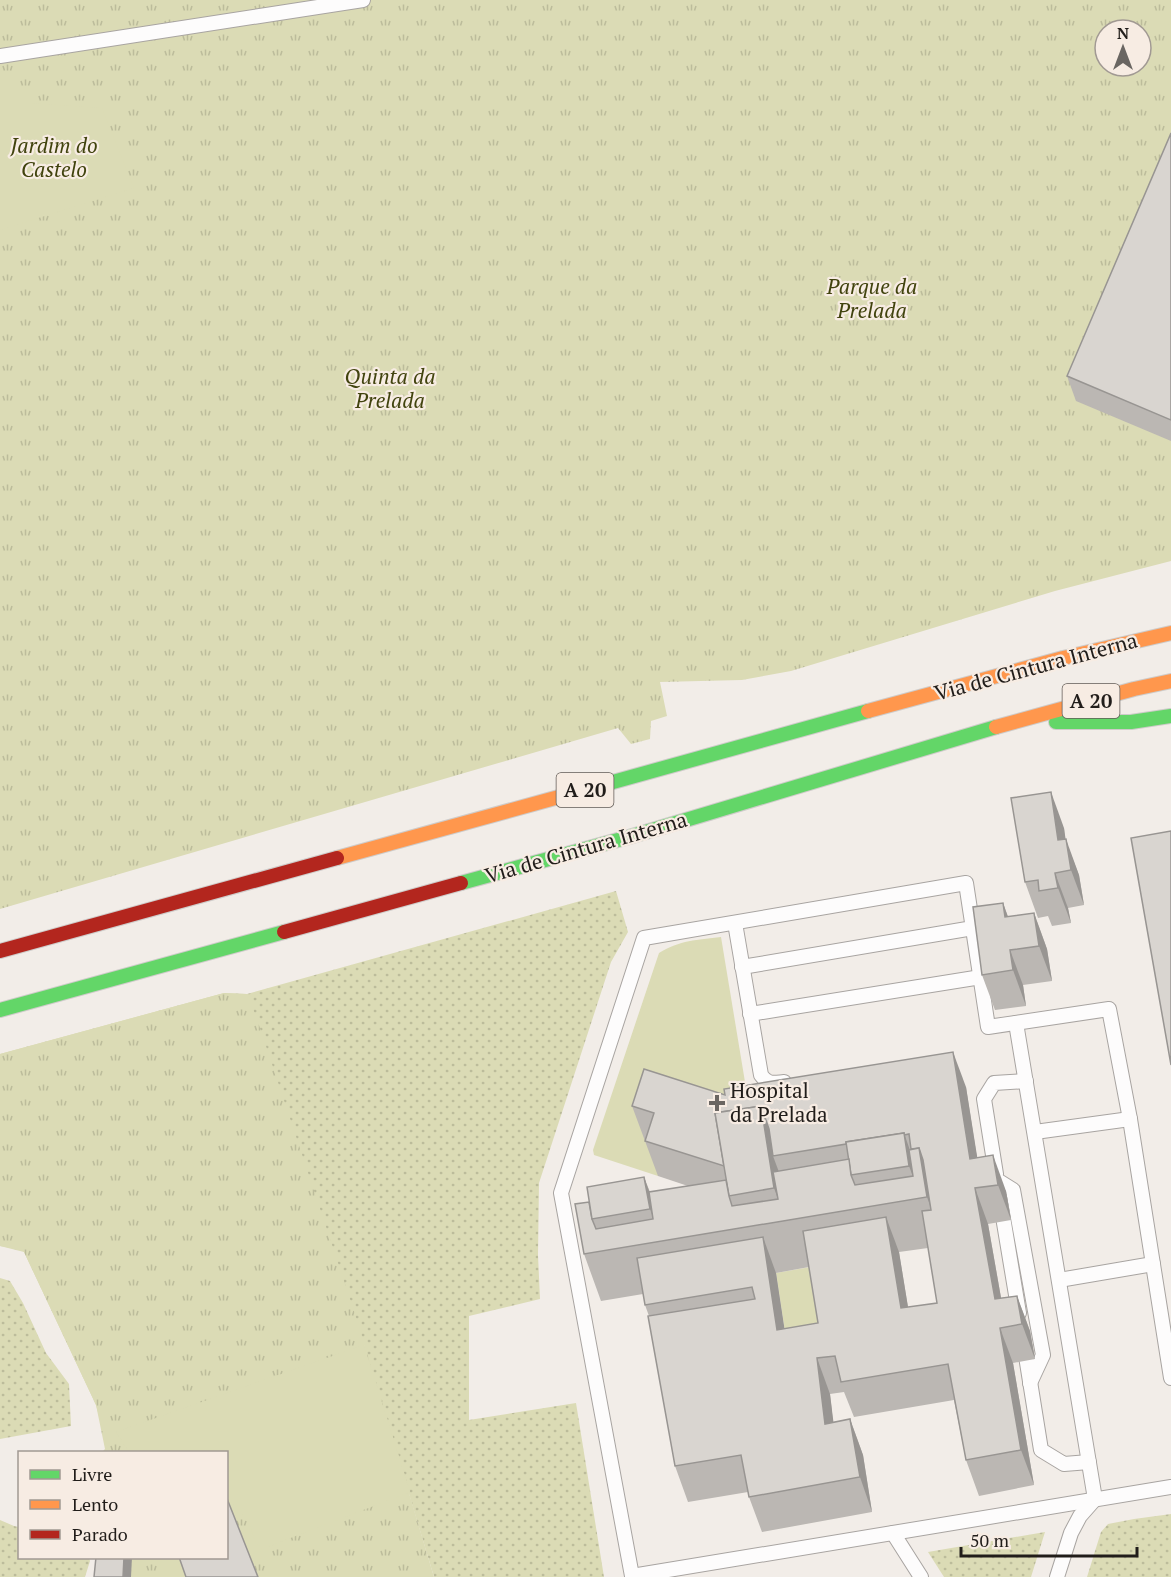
<svg xmlns="http://www.w3.org/2000/svg" width="1171" height="1577" font-family="'PT Serif',serif">
  <style>
    .grass { fill: url(#grass-dots) }
    .park { fill: url(#park-tufts); fill-rule: evenodd }
    .garden { fill: #dbdbb5 }
    .lines { fill: none; stroke-linecap: round; stroke-linejoin: round }
    .lane-casing { stroke: #a8a4a1; stroke-width: 16 }
    .fast-casing { stroke: #cecbc9; stroke-width: 16 }
    .slow-casing { stroke: #cecbc9; stroke-width: 16 }
    .jam-casing { stroke: #cecbc9; stroke-width: 16 }
    .lane { stroke: #fdfcfc; stroke-width: 14 }
    .fast { stroke: #63d668; stroke-width: 14 }
    .slow { stroke: #ff974d; stroke-width: 14 }
    .jam { stroke: #b3261e; stroke-width: 14 }
    .wall { fill: #bbb7b3; fill-rule: evenodd }
    .shaded-wall { fill: #989592 }
    .building { fill: #d9d5d0; stroke: #989592; stroke-width: 1.5 }
    .poi-dot { fill: #6a6662; stroke: #f7ece3; stroke-width: 2 }
    .labels { text-anchor: middle; stroke-width: 4.5; stroke-linejoin: round; paint-order: stroke }
    .shield { fill: #f7ece3; stroke: #615b56; stroke-width: 1.5 }
    .shield-label { font-size: 20px; font-weight: bold; fill: #211d1a }
    .park-label { font-size: 21px; font-style: italic; fill: #41430e; stroke: #f7ece3 }
    .street-label { font-size: 21px; fill: #211d1a; stroke: #f7ece3 }
    .poi-label { font-size: 21px; fill: #211d1a; stroke: #f7ece3; text-anchor: start }
  </style>
  <defs>
    <pattern id="grass-dots" width="8" height="8" patternUnits="userSpaceOnUse" patternTransform="scale(1.5)"><rect width="8" height="8" fill="#dbdbb5"/><path d="M2 2h.1M6 6h.1" fill="none" stroke="#bcbc9b" stroke-width="1.8" stroke-linecap="round"/></pattern>
    <pattern id="park-tufts" width="24" height="20" patternUnits="userSpaceOnUse" patternTransform="scale(1.5)"><rect width="24" height="20" fill="#dbdbb5"/><path d="M3 7l-1-3M5 7V3M7 7l1-3M15 17l-1-3M17 17v-4M19 17l1-3" fill="none" stroke="#bcbc9b"/></pattern>
  </defs>
  <rect width="100%" height="100%" fill="#f2ede8"/>
  <g class="grass">
    <polygon points="616,891 628,932 611,962 539,1183 538,1255 540,1299 469,1316 469,1420 576,1403 604,1577 434,1577 364,1345 102,1427 96,1405 24,1252 0,1246 0,1054 224,993 247,994"/>
    <polygon points="0,1278 10,1281 23,1303 46,1353 69,1384 71,1426 0,1439"/>
    <polygon points="1171,1514 1171,1577 1087,1577 1101,1532 1108,1524 1134,1519"/>
    <polygon points="0,1520 14,1526 19,1527 20,1558 89,1558 90,1561 85,1577 0,1577"/>
    <polygon points="1045,1532 1031,1577 944,1577 928,1552"/>
  </g>
  <g class="park">
    <path d="M0 0H1171V561L1055 591 791 671 742 680 660 682 667 716 651 721 650 739 631 744 618 728 0 909ZM1105 30H1141V66H1105Z"/>
    <polygon points="224,993 247,994 257,1019 354,1311 410,1492 409,1493 434,1577 102,1577 104,1558 226,1558 226,1452 102,1452 105,1449 96,1405 24,1252 22,1250 0,1246 0,1054"/>
  </g>
  <g class="garden">
    <polygon points="0,79 29,103 102,108 134,188 0,230"/>
    <path d="M721 937 747 1094 645 1142 667 1149 658 1176 594 1155 593 1150 659 953C680 940 697 940 721 937Z"/>
    <polygon points="816,1266 831,1359 790,1365 776,1273"/>
    <polygon points="364,1345 410,1492 262,1549 256,1544 249,1523 227,1496 226,1452 129,1452 116,1432"/>
  </g>
  <g class="lines">
    <defs>
      <g id="lane">
        <polyline points="0,56 363,0"/>
        <path d="M735 923 761 1075C768 1085 773 1083 784 1082"/>
        <polyline points="742,967 973,928"/>
        <polyline points="750,1014 981,977"/>
        <polyline points="1016,1023 1095,1499 1080,1516 1071,1533 1057,1577"/>
        <polyline points="1035,1132 1130,1119"/>
        <polyline points="996,1174 984,1099 994,1083 1026,1081"/>
        <polyline points="997,1180 1013,1190 1043,1355 1030,1383"/>
        <polyline points="1001,1205 1019,1313"/>
        <polyline points="1059,1280 1153,1264"/>
        <polyline points="1024,1344 1041,1450 1064,1464 1089,1462"/>
        <polyline points="1171,1378 1130,1119 1109,1009 988,1027 966,883 644,938 561,1193 632,1576 1171,1487"/>
        <polyline points="893,1533 921,1577"/>
      </g>
      <g id="fast">
        <polyline points="1056,722 1131,722 1171,716"/>
        <polyline points="595,787 868,711"/>
        <polyline points="461,883 629,837 996,727"/>
        <polyline points="0,1010 284,932"/>
      </g>
      <g id="slow">
        <polyline points="868,711 1063,658 1171,633"/>
        <polyline points="996,727 1134,689 1171,681"/>
        <polyline points="337,858 595,787"/>
      </g>
      <g id="jam">
        <polyline points="284,932 461,883"/>
        <polyline points="0,951 337,858"/>
      </g>
    </defs>
    <use href="#lane" class="lane-casing"/>
    <use href="#fast" class="fast-casing"/>
    <use href="#slow" class="slow-casing"/>
    <use href="#jam" class="jam-casing"/>
    <use href="#lane" class="lane"/>
    <use href="#fast" class="fast"/>
    <use href="#slow" class="slow"/>
    <use href="#jam" class="jam"/>
  </g>
  <g class="wall">
    <polygon points="1171,133 1171,441 1076,401 1067,376"/>
    <polygon points="1064,828 1065,839 1079,875 1084,905 1068,908 1071,923 1052,926 1048,916 1038,918 1025,882"/>
    <polygon points="1003,903 1008,917 1034,913 1047,949 1052,981 1023,985 1026,1006 995,1010 982,975"/>
    <path d="M966 1087 977 1158 1006 1191 1011 1220 988 1224 1001 1298 1017 1296 1030 1331 1035 1359 1013 1363 1034 1485 979 1496 966 1460 954 1400 854 1417 844 1392 830 1394 833 1422 850 1419 863 1455 872 1512 762 1532 749 1497 748 1492 688 1502 675 1466 649 1316 645 1305 643 1294 601 1301 584 1254 589 1202 644 1177 650 1192 688 1186 658 1176 632 1106 725 1095ZM928 1248 937 1303 908 1307 899 1252ZM809 1267 818 1323 784 1329 776 1273Z"/>
  </g>
  <g class="shaded-wall">
    <polygon points="1051,792 1064,828 1070,870 1058,840"/>
    <polygon points="1066,839 1079,875 1084,905 1071,870"/>
    <polygon points="1055,873 1068,908 1071,923 1058,888"/>
    <polygon points="1003,903 1016,939 1005,917"/>
    <polygon points="1034,913 1047,949 1052,981 1039,946"/>
    <polygon points="1010,950 1023,985 1026,1006 1013,970"/>
    <polygon points="953,1052 966,1087 982,1187 970,1159"/>
    <polygon points="761,1106 778,1155 773,1156 786,1191 786,1221 774,1188"/>
    <polygon points="904,1133 914,1162 921,1198 909,1166"/>
    <polygon points="919,1148 936,1196 944,1245 927,1197"/>
    <polygon points="993,1155 1006,1191 1011,1220 998,1185"/>
    <polygon points="644,1177 665,1235 661,1241 650,1209"/>
    <polygon points="975,1188 988,1224 1006,1326 995,1299"/>
    <polygon points="886,1217 899,1252 914,1344 901,1308"/>
    <polygon points="763,1237 776,1273 790,1365 777,1330"/>
    <polygon points="1017,1296 1030,1331 1035,1359 1022,1324"/>
    <polygon points="1000,1328 1013,1363 1034,1485 1021,1450"/>
    <polygon points="817,1358 830,1394 838,1459 825,1424"/>
    <polygon points="850,1419 863,1455 872,1512 860,1477"/>
    <polygon points="124,1557 132,1557 131,1577 123,1577"/>
  </g>
  <g class="building">
    <polygon points="1171,133 1171,420 1067,376"/>
    <polygon points="1051,792 1058,840 1066,839 1071,870 1055,873 1058,888 1039,891 1038,880 1025,882 1011,798"/>
    <polygon points="1171,831 1171,1065 1131,838"/>
    <polygon points="1003,903 1005,917 1034,913 1039,946 1010,950 1013,970 982,975 973,907"/>
    <polygon points="953,1052 970,1159 993,1155 998,1185 975,1188 995,1299 1017,1296 1022,1324 1000,1328 1021,1450 966,1460 948,1364 841,1382 835,1356 817,1358 825,1424 850,1419 860,1477 749,1497 741,1455 675,1466 648,1316 755,1299 752,1287 645,1305 637,1258 763,1237 777,1330 818,1323 803,1231 886,1217 901,1308 937,1303 922,1211 931,1210 923,1160 919,1148 911,1149 909,1134 904,1135 904,1133 846,1142 846,1144 773,1156 769,1129 761,1106 715,1113 724,1166 645,1141 654,1113 632,1106 644,1069 725,1095 724,1089"/>
    <polygon points="761,1106 774,1188 729,1196 715,1113"/>
    <polygon points="904,1133 909,1166 851,1175 846,1142"/>
    <polygon points="919,1148 927,1197 584,1254 575,1204 589,1202 592,1219 596,1229 653,1219 649,1192 726,1180 729,1196 732,1206 778,1199 773,1172 849,1159 851,1175 855,1185 913,1176 909,1150"/>
    <polygon points="644,1177 650,1209 592,1219 587,1187"/>
    <polygon points="226,1496 258,1577 186,1577 179,1557 226,1557"/>
    <polygon points="96,1557 124,1557 123,1577 94,1577"/>
  </g>
  <path class="poi-dot" d="M714 1094h6v6h6v6h-6v6h-6v-6h-6v-6h6z"/>
  <g class="labels">
    <g class="shield">
      <rect x="1062.5" y="684" width="57" height="34" rx="4.5"/>
      <rect x="556.5" y="773" width="57" height="34" rx="4.5"/>
    </g>
    <g class="shield-label">
      <text x="1091" y="708">A 20</text>
      <text x="585" y="797">A 20</text>
    </g>
    <g class="park-label">
      <text x="54" y="153">Jardim do<tspan x="54" dy="24">Castelo</tspan></text>
      <text x="872" y="294">Parque da<tspan x="872" dy="24">Prelada</tspan></text>
      <text x="390" y="384">Quinta da<tspan x="390" dy="24">Prelada</tspan></text>
    </g>
    <g class="street-label">
      <text transform="translate(1036 667) rotate(-15)" y="7">Via de Cintura Interna</text>
      <text transform="translate(586 848) rotate(-16)" y="7">Via de Cintura Interna</text>
    </g>
    <g class="poi-label">
      <text x="730" y="1098">Hospital<tspan x="730" dy="24">da Prelada</tspan></text>
    </g>
  </g>
  <rect x="18" y="1451" width="210" height="108" fill="#f7ece3" stroke="#a19993" stroke-width="1.5"/>
  <rect x="30" y="1470" width="30" height="9" fill="#63d668" stroke="#a19993" stroke-width="1.5"/>
  <text x="72" y="1481" font-size="18" fill="#211d1a">Livre</text>
  <rect x="30" y="1500" width="30" height="9" fill="#ff974d" stroke="#a19993" stroke-width="1.5"/>
  <text x="72" y="1511" font-size="18" fill="#211d1a">Lento</text>
  <rect x="30" y="1530" width="30" height="9" fill="#b3261e" stroke="#a19993" stroke-width="1.5"/>
  <text x="72" y="1541" font-size="18" fill="#211d1a">Parado</text>
  <g transform="translate(1123 48)"><circle r="28" fill="#f7ece3" stroke="#a19993" stroke-width="1.5"/>
  <path d="M0-4.5L10 22L0 15L-10 22Z" fill="#6a6662"/>
  <text y="-9" font-size="16" font-weight="bold" text-anchor="middle" fill="#211d1a">N</text>
  </g>
  <path d="M961 1547v9h176v-9" fill="none" stroke="#211d1a" stroke-width="3"/>
  <text x="970" y="1547" font-size="18" fill="#211d1a" stroke="#f7ece3" stroke-width="4.5" paint-order="stroke">50 m</text>
</svg>
